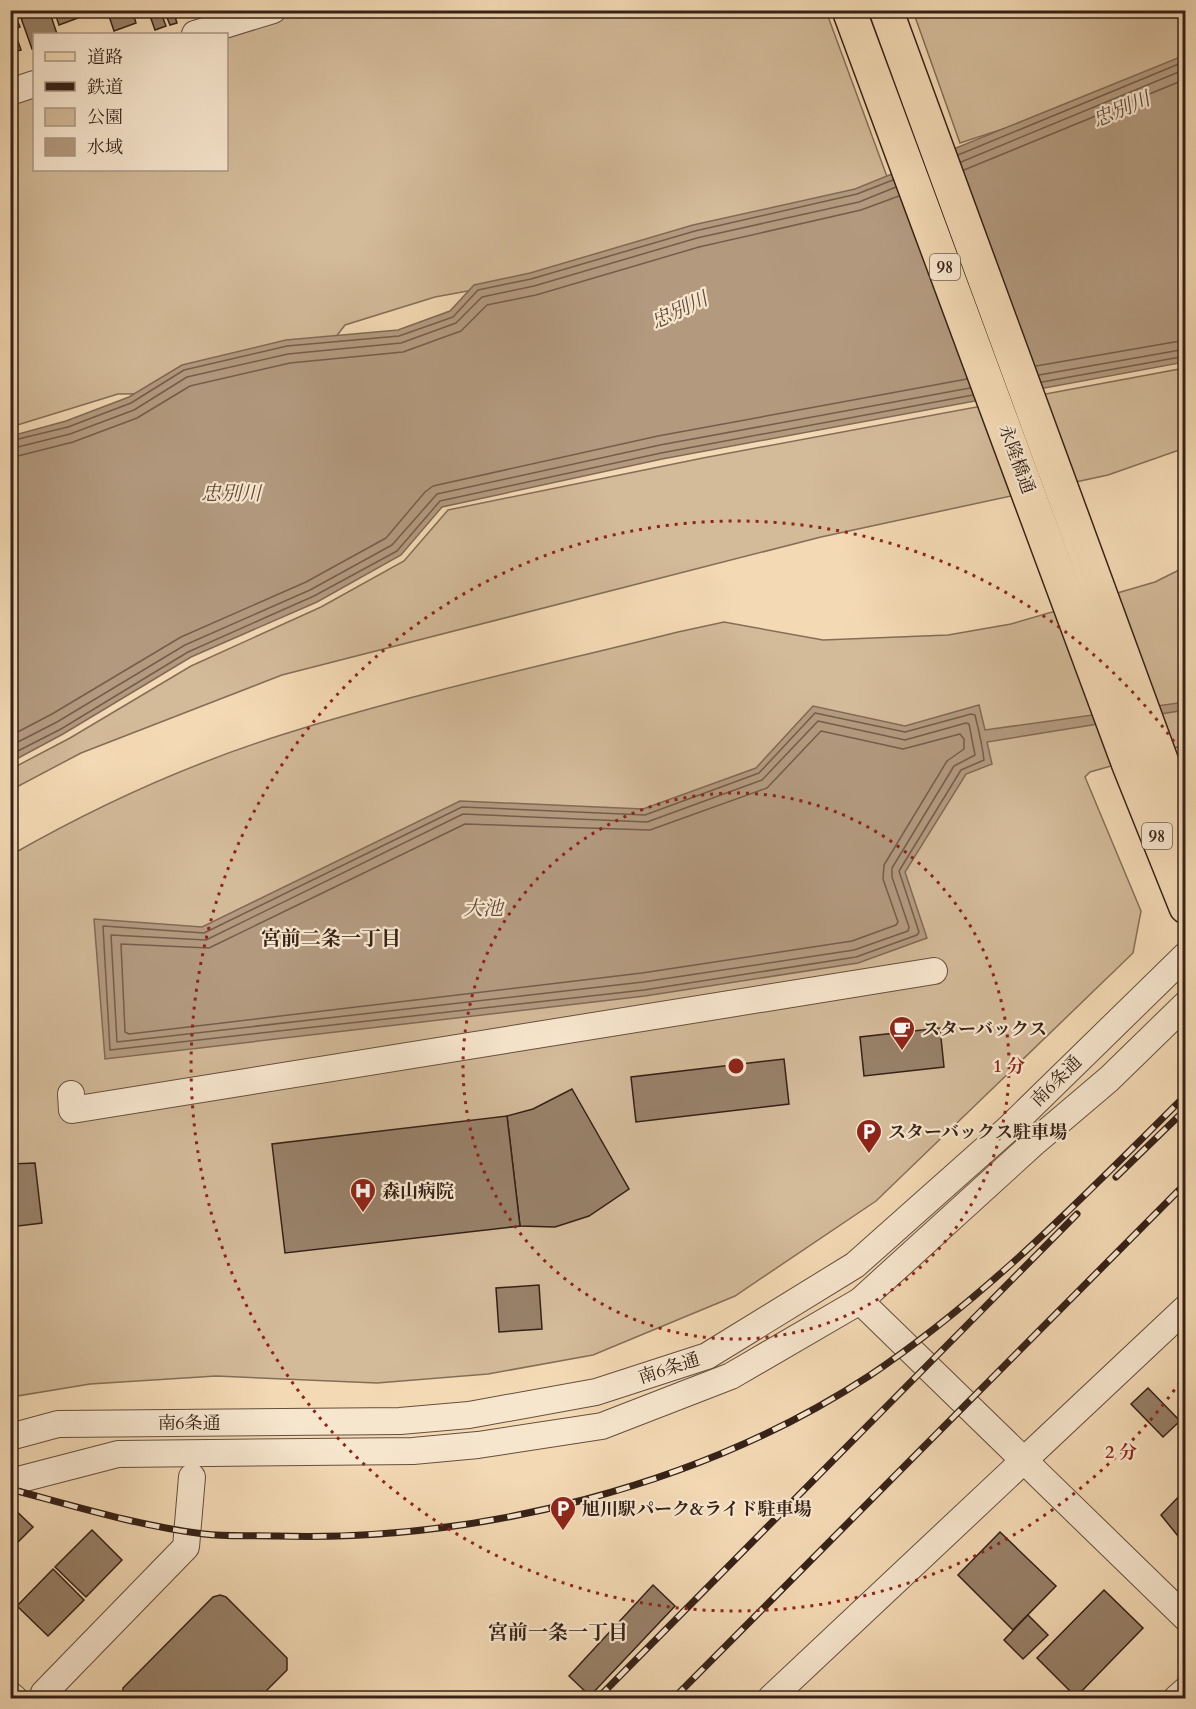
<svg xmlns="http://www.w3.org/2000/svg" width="1196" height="1709" font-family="Cardo,'Noto Serif JP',serif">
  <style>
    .green { fill: #d3ba99; stroke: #846e58; stroke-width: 1.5 }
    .water { fill: #b39a7f; stroke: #816a55; stroke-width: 1.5 }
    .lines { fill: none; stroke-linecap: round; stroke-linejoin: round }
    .shore { stroke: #745e4b; stroke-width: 1.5 }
    .building { fill: #988169; stroke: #362117; stroke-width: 1.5 }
    .minor-casing { stroke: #654f3e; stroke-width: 28 }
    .major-casing { stroke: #362117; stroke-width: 36 }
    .minor { stroke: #f7e6ce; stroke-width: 26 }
    .major { stroke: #f3d9b4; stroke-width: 33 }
    .rail-casing { stroke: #362117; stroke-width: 7 }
    .rail { stroke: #f7e6ce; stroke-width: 4.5; stroke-dasharray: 14; stroke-linecap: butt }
    .ring { fill: none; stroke: #8f2418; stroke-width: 3; stroke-dasharray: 3 6 }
    .labels { text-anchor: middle; stroke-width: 4.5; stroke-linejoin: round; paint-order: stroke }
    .shield { fill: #f7e6ce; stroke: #705c4e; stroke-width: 1.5 }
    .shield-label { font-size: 16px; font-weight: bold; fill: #362117 }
    .street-label { font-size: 18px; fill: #362117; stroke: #f7e6ce }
    .poi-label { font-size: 18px; font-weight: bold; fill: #362117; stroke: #f7e6ce; text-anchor: start }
    .water-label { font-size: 20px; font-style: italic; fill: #624b3b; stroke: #f7e6ce }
    .neighbourhood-label { font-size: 20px; font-weight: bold; fill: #362117; stroke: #f7e6ce }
    .centre { fill: #8f2418; stroke: #f7e6ce; stroke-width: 3 }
    .ring-label { font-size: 18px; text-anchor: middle; font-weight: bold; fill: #8f2418; stroke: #f7e6ce; stroke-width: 4.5; stroke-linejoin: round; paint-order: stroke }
  </style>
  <rect width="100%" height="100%" fill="#f3d9b4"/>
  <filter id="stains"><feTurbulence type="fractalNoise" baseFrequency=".00333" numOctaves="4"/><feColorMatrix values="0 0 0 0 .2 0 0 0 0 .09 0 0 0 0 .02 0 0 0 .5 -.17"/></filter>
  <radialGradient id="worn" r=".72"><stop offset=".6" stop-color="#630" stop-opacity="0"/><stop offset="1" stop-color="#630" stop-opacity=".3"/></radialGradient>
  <g class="green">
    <polygon points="290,11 826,11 889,182 533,279 435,297 345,325 316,363 240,393 118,394 11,427 10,102 34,94 34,170 226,170 226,34 217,34"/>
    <polygon points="913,11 1185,11 1185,63 1125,89 960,143"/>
    <polygon points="1185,368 1185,448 1108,475 821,537 282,675 81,753 11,790 11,769 70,738 191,666 321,607 404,561 448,510 703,458"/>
    <path d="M1185 567V745L1090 772 1085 777 1141 911 1133 953 876 1201 735 1296 593 1355 488 1374 377 1383 216 1376 90 1384 11 1397V855C100 804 196 761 294 731 420 692 550 664 678 632L724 622 823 640 948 635 1011 624 1155 582Z"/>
  </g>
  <g class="water">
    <polygon points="1185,55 1185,362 662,459 442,507 401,555 317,602 191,657 63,734 11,762 11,436 66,421 129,397 182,365 286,340 398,330 450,311 474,285 530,273 693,225 855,189"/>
    <polygon points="1185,702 1185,710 987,742 992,764 966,774 905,872 927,938 858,963 645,996 105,1059 94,919 202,927 460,801 643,809 756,768 813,706 905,726 979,705 985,730"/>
  </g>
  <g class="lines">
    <g class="shore">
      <polyline points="958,155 1186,61"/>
      <polyline points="961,162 1186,69"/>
      <polyline points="964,170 1186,79"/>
      <polyline points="1036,366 1186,340"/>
      <polyline points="1039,375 1186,349"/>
      <polyline points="1042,382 1186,356"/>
      <polyline points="10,441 68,427 131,403 184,370 287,346 399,336 453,317 478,290 531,279 695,231 857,194 893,180"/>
      <polyline points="10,449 70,434 134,410 187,377 288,354 401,343 456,323 482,297 534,286 697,238 859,202 896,187"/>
      <polyline points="10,458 73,442 137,418 190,386 290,363 403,352 461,331 487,305 536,295 699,247 861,210 899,196"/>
      <path d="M815 713 905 732 971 714 975 715C979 731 982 743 984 760L961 770 899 871 919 932 917 935 856 957 644 990 110 1050 103 926 204 933 462 807 645 815 759 773Z"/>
      <polygon points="818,721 905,740 966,723 969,724 975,755 954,766 892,868 892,877 909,927 908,931 854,950 643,982 117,1042 111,935 206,940 463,814 647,822 762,780"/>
      <polygon points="821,731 903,749 960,734 964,739 964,749 947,761 884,865 883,879 898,922 896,925 852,941 642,973 129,1034 125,1032 121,944 209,948 465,824 650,830 767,788"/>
      <polyline points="10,736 52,714 181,637 306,582 386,538 425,492 433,486 658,436 967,379"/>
      <polyline points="10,746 57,722 185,645 310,590 392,545 437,494 660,445 970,388"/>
      <polyline points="10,755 61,729 188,652 314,596 397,551 440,501 661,453 973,395"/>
    </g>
  </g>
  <g class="building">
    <polygon points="10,10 13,10 20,27 14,30 21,50 10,53"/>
    <polygon points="42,10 49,10 57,34 34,34 34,48 32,49 21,18"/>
    <polygon points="54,10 84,10 86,15 59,25"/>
    <polygon points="107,10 132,10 136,23 114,31"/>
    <polygon points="160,10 166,26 155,30 149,13"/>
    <polygon points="164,10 173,10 177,23 170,25"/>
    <polygon points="196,10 211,10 211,12 198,17"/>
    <polygon points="940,1028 944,1067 864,1076 860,1037"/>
    <polygon points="784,1059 789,1104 636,1122 631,1077"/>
    <polygon points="572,1089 629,1189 589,1216 555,1227 520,1226 507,1116 533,1109"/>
    <polygon points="507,1116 520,1226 285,1253 272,1144"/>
    <polygon points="35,1163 42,1223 10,1227 10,1164"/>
    <polygon points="539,1285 542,1329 499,1332 496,1288"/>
    <polygon points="1148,1388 1180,1421 1163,1437 1131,1404"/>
    <polygon points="1186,1489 1186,1546 1161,1515"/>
    <polygon points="10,1505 33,1527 10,1550"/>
    <polygon points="92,1530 122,1560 86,1597 55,1567"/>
    <polygon points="1000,1532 1056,1586 1013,1630 958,1575"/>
    <polygon points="53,1569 84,1600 48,1636 17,1606"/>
    <polygon points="653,1585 675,1606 590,1696 569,1676"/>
    <polygon points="1104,1590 1143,1628 1076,1697 1037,1658"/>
    <polygon points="220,1595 226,1597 287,1658 287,1670 259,1698 123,1698 123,1688 213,1597"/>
    <polygon points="1028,1615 1048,1635 1023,1659 1004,1640"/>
  </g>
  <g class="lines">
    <defs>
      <g id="minor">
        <polyline points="195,34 273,10"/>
        <polyline points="10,92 34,84"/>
        <polyline points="71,1094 72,1110 934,971"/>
        <polyline points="860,1301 1186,1618"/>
        <polyline points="10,1437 58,1424 400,1421 469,1415 596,1392 707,1356 855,1265 1008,1129 1186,955"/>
        <polyline points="10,1482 118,1454 413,1451 478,1445 602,1426 731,1376 860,1301 1036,1141 1109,1079 1186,1004"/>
        <polyline points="44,1693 186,1547 192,1477"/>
        <polyline points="10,1695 14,1698"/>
        <polyline points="771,1698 1186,1308"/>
        <polyline points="1177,1698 1186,1690"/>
      </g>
      <g id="major">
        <polyline points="849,10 1129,765 1186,907"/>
        <polyline points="886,10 1186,828"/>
      </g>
    </defs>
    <use href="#minor" class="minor-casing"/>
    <use href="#major" class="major-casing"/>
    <use href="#minor" class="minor"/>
    <use href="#major" class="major"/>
    <defs>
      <g id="rail">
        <polyline points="1116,1177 1186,1109"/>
        <path d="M10 1489C74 1506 139 1526 204 1534 228 1537 253 1535 277 1536 477 1542 701 1486 869 1376 987 1297 1085 1195 1186 1095"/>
        <polyline points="598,1698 1077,1214"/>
        <polyline points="674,1698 1186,1183"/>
      </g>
    </defs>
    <use href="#rail" class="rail-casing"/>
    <use href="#rail" class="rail"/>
  </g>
  <g class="ring">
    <circle cx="736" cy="1066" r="273"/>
    <path d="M1185 1375A545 545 0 1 1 1185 757"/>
  </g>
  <defs>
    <symbol id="cafe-pin" viewBox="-11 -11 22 30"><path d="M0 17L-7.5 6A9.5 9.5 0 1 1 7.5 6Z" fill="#8f2418" stroke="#f7e6ce"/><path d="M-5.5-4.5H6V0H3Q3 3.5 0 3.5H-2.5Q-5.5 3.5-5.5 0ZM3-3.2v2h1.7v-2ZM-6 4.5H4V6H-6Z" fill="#fff"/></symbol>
    <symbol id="parking-pin" viewBox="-11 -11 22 30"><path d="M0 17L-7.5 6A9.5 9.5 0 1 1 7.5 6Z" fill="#8f2418" stroke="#f7e6ce"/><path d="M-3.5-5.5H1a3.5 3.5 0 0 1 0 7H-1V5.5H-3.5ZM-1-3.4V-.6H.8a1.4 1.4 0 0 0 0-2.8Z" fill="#fff"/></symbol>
    <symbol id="hospital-pin" viewBox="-11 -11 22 30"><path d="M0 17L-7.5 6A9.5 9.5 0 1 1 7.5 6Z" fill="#8f2418" stroke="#f7e6ce"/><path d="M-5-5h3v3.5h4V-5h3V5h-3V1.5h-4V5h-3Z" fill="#fff"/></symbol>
  </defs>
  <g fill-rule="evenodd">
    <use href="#cafe-pin" x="887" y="1014" width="30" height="40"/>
    <use href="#parking-pin" x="854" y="1117" width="30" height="40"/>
    <use href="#hospital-pin" x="348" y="1176" width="30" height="40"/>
    <use href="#parking-pin" x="548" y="1494" width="30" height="40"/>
  </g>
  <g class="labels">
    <g class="shield">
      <rect x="930" y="254" width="30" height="26" rx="4.5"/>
      <rect x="1142" y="823" width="30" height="26" rx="4.5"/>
    </g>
    <g class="shield-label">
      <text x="945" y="273">98</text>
      <text x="1157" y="842">98</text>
    </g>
    <g class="street-label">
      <text transform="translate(1017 459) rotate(70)" y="6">永隆橋通</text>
      <text transform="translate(1056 1081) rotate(-45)" y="6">南6条通</text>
      <text transform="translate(669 1368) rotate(-18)" y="6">南6条通</text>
      <text x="189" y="1429">南6条通</text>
    </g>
    <g class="poi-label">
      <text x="922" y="1035">スターバックス</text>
      <text x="888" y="1138">スターバックス駐車場</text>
      <text x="382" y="1197">森山病院</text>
      <text x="582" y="1515">旭川駅パーク&amp;ライド駐車場</text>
    </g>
    <g class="water-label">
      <text transform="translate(1121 109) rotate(-23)" y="7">忠別川</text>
      <text transform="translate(679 310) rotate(-25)" y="7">忠別川</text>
      <text x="231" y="500">忠別川</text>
      <text x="483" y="915">大池</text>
    </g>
    <g class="neighbourhood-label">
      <text x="331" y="945">宮前二条一丁目</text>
      <text x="558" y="1639">宮前一条一丁目</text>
    </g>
  </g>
  <circle cx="736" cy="1066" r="9" class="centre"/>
  <g class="ring-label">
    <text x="1009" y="1072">1 分</text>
    <text x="1121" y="1458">2 分</text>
  </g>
  <rect width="1196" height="1709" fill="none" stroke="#f3d9b4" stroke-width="36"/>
  <rect x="12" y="12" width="1172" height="1685" fill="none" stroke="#362117" stroke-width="3"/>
  <rect x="18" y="18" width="1160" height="1673" fill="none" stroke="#362117" stroke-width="1.5"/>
  <rect x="33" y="33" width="195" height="138" fill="#f7e6ce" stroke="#aa9785" stroke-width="1.5"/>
  <rect x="45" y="52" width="30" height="9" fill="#f3d9b4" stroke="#aa9785" stroke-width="1.5"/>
  <text x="87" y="63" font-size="18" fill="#362117">道路</text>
  <rect x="45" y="82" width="30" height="9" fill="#362117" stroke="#aa9785" stroke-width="1.5"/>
  <text x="87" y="93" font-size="18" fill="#362117">鉄道</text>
  <rect x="45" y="108" width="30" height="18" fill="#d3ba99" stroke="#aa9785" stroke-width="1.5"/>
  <text x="87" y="123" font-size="18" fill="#362117">公園</text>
  <rect x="45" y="138" width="30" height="18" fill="#b39a7f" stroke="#aa9785" stroke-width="1.5"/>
  <text x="87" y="153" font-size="18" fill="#362117">水域</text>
  <rect width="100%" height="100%" filter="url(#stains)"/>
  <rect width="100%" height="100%" fill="url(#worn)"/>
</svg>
